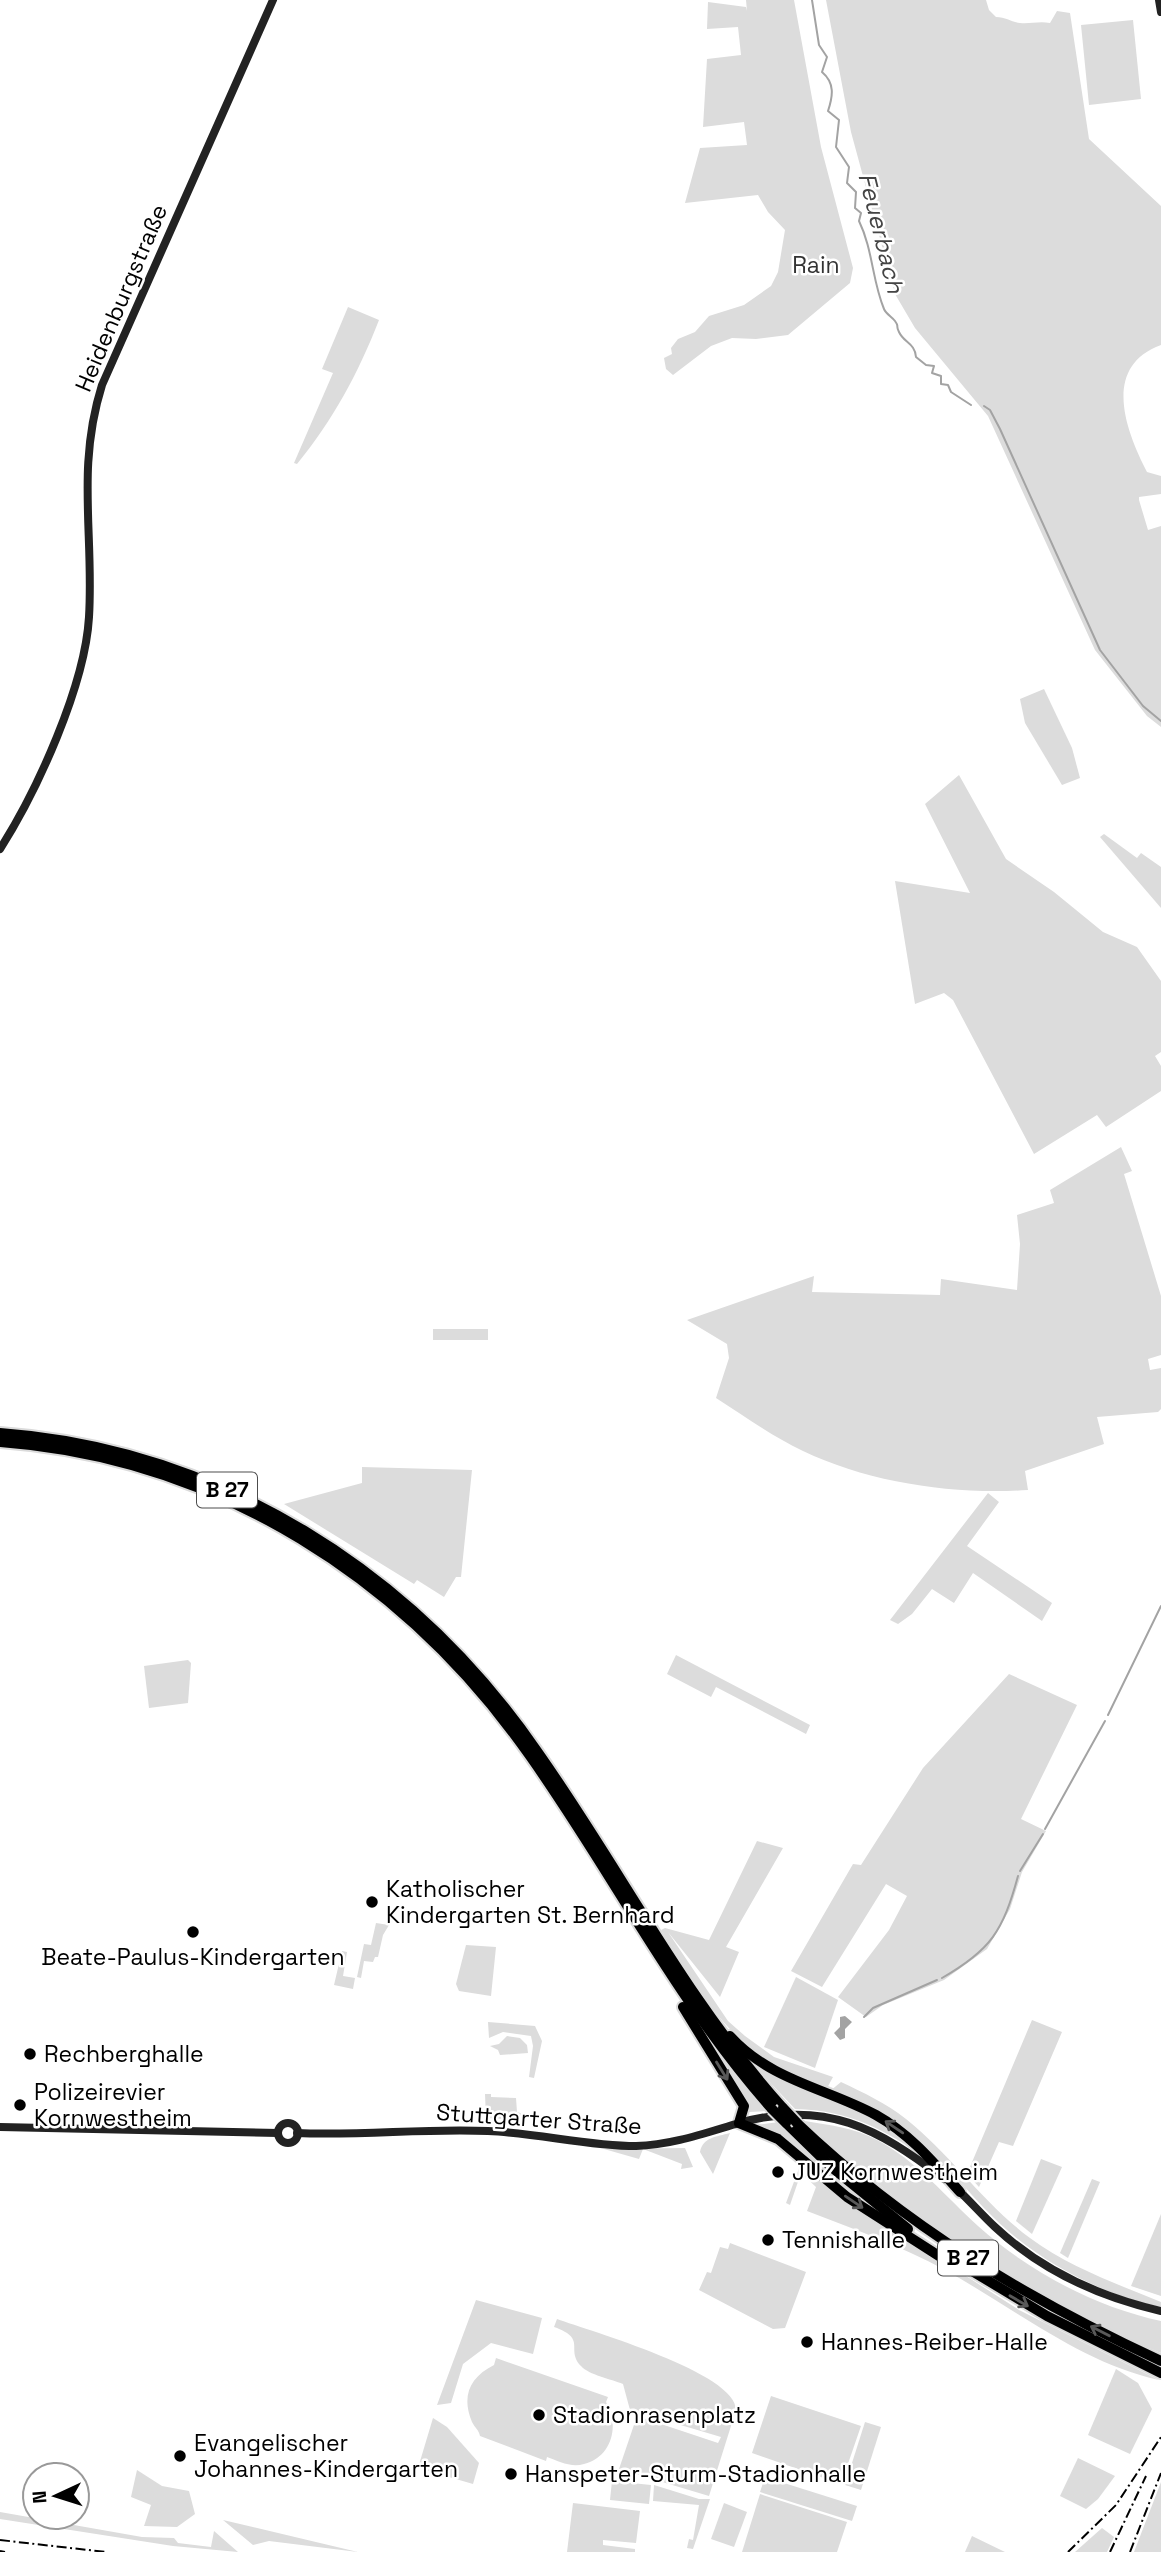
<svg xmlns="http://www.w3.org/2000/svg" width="1161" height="2552" font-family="'Space Grotesk',sans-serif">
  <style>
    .green { fill: #dcdcdc }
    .water { fill: #a3a3a3 }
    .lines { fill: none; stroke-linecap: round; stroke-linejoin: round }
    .stream { stroke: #a3a3a3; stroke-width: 2 }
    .highway-casing { stroke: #dbdbdb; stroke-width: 14 }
    .secondary { stroke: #222; stroke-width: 8 }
    .highway { stroke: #000; stroke-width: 10 }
    .rail { stroke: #000; stroke-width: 2; stroke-dasharray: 10 3.5 2 3.5; stroke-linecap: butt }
    .highway-bridge-casing { stroke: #dbdbdb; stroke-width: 14; stroke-linecap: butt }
    .highway-bridge { stroke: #000; stroke-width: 10 }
    .oneway { stroke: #595959 }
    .poi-dot { fill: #000; stroke: #fff; stroke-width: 2.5 }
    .labels { text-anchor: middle; stroke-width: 5; stroke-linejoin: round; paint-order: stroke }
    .shield { fill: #fff; stroke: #4c4c4c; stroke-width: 2 }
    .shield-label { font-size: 21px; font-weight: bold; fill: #000 }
    .park-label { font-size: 23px; fill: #333; stroke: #fff }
    .street-label { font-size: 23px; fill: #000; stroke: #fff }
    .poi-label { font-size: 23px; fill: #000; stroke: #fff; text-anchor: start }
    .water-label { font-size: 24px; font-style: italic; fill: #444; stroke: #fff }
  </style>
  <rect width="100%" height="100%" fill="#fff"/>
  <g class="green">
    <polygon points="746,0 794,0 821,147 853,268 850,283 788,335 756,339 732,338 711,346 673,375 666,369 664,358 672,354 671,348 678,339 695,332 709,316 744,305 771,286 778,272 785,230 768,212 758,195 685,203 700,148 747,145 744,122 703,127 707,59 741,55 738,27 707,29 708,2 746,7 747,11"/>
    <path d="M826 0H986L989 10 996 17C1006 17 1011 22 1020 23 1030 24 1039 21 1050 23L1057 11 1070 13 1089 139 1161 206V345C1101 367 1126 431 1147 472L1161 476V494L1139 497V500L1148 530 1161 526V727L1147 716 1095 650 988 416 915 328 895 294 851 132Z"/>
    <polygon points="1133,20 1141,99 1089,105 1081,25"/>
    <path d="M348 307 379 320C358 374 333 420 297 464L294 463 333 373 322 369Z"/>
    <polygon points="1044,689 1072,748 1080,778 1062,785 1025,723 1020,699"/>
    <polygon points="959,775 1006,859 1054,892 1103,932 1137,947 1161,981 1161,1052 1155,1056 1161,1066 1161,1091 1106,1127 1097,1115 1034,1154 953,1000 944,993 915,1004 895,881 970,893 925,804"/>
    <polygon points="1104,834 1137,858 1141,853 1161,867 1161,908 1100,837"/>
    <path d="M1121 1147 1132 1171 1124 1174 1161 1296V1355L1148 1359 1150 1370 1161 1368V1409L1158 1412 1097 1417 1104 1444 1025 1471 1028 1490C954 1495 870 1483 803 1451 772 1436 744 1416 716 1398L729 1358 727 1344 687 1320 814 1276 812 1292 940 1295 941 1279 1017 1290 1020 1244 1017 1215 1054 1203 1050 1190Z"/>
    <rect x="433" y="1329" width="55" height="11"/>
    <polygon points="362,1467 472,1470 461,1577 456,1577 444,1597 417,1580 414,1584 284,1504 362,1483"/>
    <polygon points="988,1493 999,1502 967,1546 1052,1603 1042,1621 973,1573 954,1603 932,1589 912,1614 898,1624 890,1620"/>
    <polygon points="676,1655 810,1725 806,1734 716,1687 711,1697 667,1674"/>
    <polygon points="188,1660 191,1663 188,1703 149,1708 144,1666"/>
    <polygon points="1009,1674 1077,1705 1021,1819 1046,1831 1022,1872 1010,1909 987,1949 944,1980 883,2005 866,2017 838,1997 889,1930 907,1896 886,1884 822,1987 791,1971 853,1864 861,1865 923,1768"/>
    <path d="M757 1841 783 1848 726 1947 739 1952 720 1997 668 1932 728 2021 745 2036 774 2057 833 2077 826 2090C736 2059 709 2006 661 1930L665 1928 709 1940Z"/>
    <polygon points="376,1923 389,1925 383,1935 378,1957 375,1957 373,1962 364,1961 361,1978 357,1977 364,1944 371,1945"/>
    <polygon points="466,1945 496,1947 491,1996 459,1991 456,1984"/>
    <polygon points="342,1951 347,1952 343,1976 355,1978 353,1989 334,1985"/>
    <polygon points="796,1977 838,2000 815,2068 764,2047"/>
    <polygon points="1032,2020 1062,2032 1013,2146 999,2142 979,2187 967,2174"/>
    <polygon points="488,2022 535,2026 542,2041 534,2078 529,2077 533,2046 531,2036 503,2032 489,2038"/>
    <polygon points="697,2022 768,2111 749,2112 748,2106"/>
    <polygon points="507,2036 520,2038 527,2045 528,2053 500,2055 498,2050 490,2046 499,2044"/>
    <path d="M744 2055 777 2078 863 2111 887 2125 930 2161C886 2130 849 2110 795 2109Z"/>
    <path d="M841 2082C864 2093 886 2103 906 2119 951 2155 984 2204 1030 2238 1069 2267 1117 2284 1161 2302V2307C1101 2295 1036 2260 993 2217 968 2193 946 2162 918 2141 892 2122 859 2107 830 2091Z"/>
    <polygon points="485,2094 491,2094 491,2097 516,2098 517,2112 523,2114 523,2120 486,2118"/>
    <path d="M805 2121C828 2125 856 2128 877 2140 917 2161 945 2196 978 2226 1028 2271 1095 2307 1161 2321V2353C1058 2310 960 2250 873 2180 849 2161 825 2144 805 2121Z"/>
    <polygon points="779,2122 891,2221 860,2203 756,2125"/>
    <path d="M730 2133 713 2174 700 2152C703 2137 716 2137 730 2133Z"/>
    <polygon points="685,2148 693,2167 681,2169 682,2164 643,2149 639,2159 604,2149"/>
    <polygon points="1041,2159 1062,2167 1032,2234 1016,2221"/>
    <path d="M801 2163 907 2238 1019 2310 1159 2380C1081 2363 1014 2308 945 2270 901 2246 854 2229 807 2211L816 2187 801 2173 790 2205 786 2203Z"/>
    <polygon points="1092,2179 1100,2182 1068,2258 1060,2253"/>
    <polygon points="1161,2214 1161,2296 1131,2286"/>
    <polygon points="730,2243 806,2272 785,2328 773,2329 699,2290 707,2272 711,2273 720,2247 728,2249"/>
    <polygon points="476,2300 542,2318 533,2354 491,2343 463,2364 451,2403 437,2405"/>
    <path d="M557 2319C590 2331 737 2373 736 2410L709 2496 619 2469 637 2416 718 2443 721 2437 630 2410 623 2384C611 2379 589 2375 581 2366 565 2349 588 2339 554 2327Z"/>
    <path d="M496 2358 608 2397 606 2402C620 2425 612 2457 584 2464 571 2468 558 2461 547 2457L546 2461 480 2436C479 2430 475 2428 472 2422 461 2396 470 2377 494 2365Z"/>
    <polygon points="1116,2369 1138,2383 1152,2409 1130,2454 1088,2435"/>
    <polygon points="771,2396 861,2426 841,2484 752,2453"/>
    <polygon points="433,2418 447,2427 479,2463 473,2484 418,2468"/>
    <polygon points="865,2422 881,2427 861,2490 845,2485"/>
    <polygon points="1078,2458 1115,2476 1098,2499 1086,2509 1060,2496"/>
    <polygon points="137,2470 162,2486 189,2491 195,2514 177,2527 144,2526 151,2505 131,2497"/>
    <polygon points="765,2477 857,2506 852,2521 760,2492"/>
    <polygon points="612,2481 651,2485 649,2504 610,2500"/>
    <polygon points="1161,2482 1161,2552 1134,2552"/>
    <polygon points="654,2485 699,2499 710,2499 693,2549 687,2548 689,2539 693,2540 699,2505 653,2501"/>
    <polygon points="760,2494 847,2522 837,2552 742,2552"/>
    <polygon points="573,2503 640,2511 636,2543 603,2540 603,2545 635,2549 635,2552 567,2552"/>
    <polygon points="724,2503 747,2512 734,2547 711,2539"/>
    <polygon points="0,2512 142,2537 174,2538 178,2543 211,2547 214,2531 238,2552 173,2546 0,2519"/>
    <polygon points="223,2520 358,2552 269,2541 253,2545"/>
    <polygon points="1102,2528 1114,2537 1107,2552 1075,2552"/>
    <polygon points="972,2536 1005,2552 965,2552"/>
  </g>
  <polygon class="water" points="845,2016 852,2022 845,2029 845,2038 840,2040 834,2033 840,2027 840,2017"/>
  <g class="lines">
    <g class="stream">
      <path d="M812 0 819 45 827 57 822 72C835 83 833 96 828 111L839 120 836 147 849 167 847 183 856 192 855 208 861 213 859 221C873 250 872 280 884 309 886 314 892 317 895 321 900 328 895 324 899 332 904 343 915 343 916 357L926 365 934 366 932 373 941 376V384L948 385 951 392 971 405"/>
      <polyline points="984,406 990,410 1000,429 1100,650 1143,706 1161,721"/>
      <polyline points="1108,1715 1161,1606"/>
      <polyline points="1045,1829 1105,1721"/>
      <polyline points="1020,1871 1043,1834"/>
      <path d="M942 1978C991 1950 1003 1931 1018 1876"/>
      <polyline points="864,2017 873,2008 937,1980"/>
    </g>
    <defs>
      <g id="highway">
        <path d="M0 1433C220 1449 413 1572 537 1751 621 1870 685 1999 783 2108"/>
        <path d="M0 1442C218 1458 407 1580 530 1756 613 1873 676 2001 772 2109"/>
        <polyline points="683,2007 744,2106 739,2123 778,2139 847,2197 939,2256 951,2258"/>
        <path d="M730 2036C771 2081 826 2088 876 2115 910 2134 934 2163 960 2192"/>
        <polyline points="786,2123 829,2165 908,2229"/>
        <path d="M797 2123C904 2225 1027 2299 1161 2361"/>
        <polyline points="947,2256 1047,2316 1161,2373"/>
      </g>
    </defs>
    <use href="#highway" class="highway-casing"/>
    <g class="secondary">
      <polyline points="1159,0 1161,12"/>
      <path d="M0 849C37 791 85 686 89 617 94 534 76 468 102 385L273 0"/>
      <circle cx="288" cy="2133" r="10"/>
      <polyline points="0,2127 278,2133"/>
      <path d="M297 2133C361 2136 425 2128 488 2131 538 2133 587 2146 636 2146 672 2145 705 2133 739 2123 825 2099 878 2128 944 2179"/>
      <path d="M957 2189C970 2201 982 2215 995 2227 1041 2270 1100 2297 1161 2311"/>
    </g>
    <use href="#highway" class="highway"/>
    <g class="rail">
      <polyline points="0,2540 106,2552"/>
      <polyline points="0,2551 5,2552"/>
      <polyline points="1068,2552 1116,2505 1161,2437"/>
      <polyline points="1110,2552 1146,2476"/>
      <polyline points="1130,2552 1161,2473"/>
    </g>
    <defs>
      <g id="highway-bridge">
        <polyline points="783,2108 797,2123"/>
        <polyline points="772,2109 786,2123"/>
      </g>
    </defs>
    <use href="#highway-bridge" class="highway-bridge-casing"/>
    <use href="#highway-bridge" class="highway-bridge"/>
  </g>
  <defs><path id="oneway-shaft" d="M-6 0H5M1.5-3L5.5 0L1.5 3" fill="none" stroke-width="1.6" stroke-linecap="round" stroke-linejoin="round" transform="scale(1.75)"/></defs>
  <g class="oneway">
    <use href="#oneway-shaft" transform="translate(722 2071) rotate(58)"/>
    <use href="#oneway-shaft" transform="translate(894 2127) rotate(-146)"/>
    <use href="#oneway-shaft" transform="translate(854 2202) rotate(34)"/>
    <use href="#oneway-shaft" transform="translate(1019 2301) rotate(30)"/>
    <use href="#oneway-shaft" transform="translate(1100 2331) rotate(-153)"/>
  </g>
  <g class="poi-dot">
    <circle cx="372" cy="1902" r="7"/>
    <circle cx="193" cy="1932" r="7"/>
    <circle cx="30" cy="2054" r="7"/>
    <circle cx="20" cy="2105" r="7"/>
    <circle cx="778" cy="2172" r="7"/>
    <circle cx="768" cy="2240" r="7"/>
    <circle cx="807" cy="2342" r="7"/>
    <circle cx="539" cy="2415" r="7"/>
    <circle cx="180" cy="2456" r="7"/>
    <circle cx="511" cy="2474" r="7"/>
  </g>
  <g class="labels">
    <g class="shield">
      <rect x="197" y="1472.5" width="60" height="35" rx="5"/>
      <rect x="938" y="2240.5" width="60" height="35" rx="5"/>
    </g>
    <g class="shield-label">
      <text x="227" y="1497">B 27</text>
      <text x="968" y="2265">B 27</text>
    </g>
    <g class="park-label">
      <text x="816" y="273">Rain</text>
    </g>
    <g class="street-label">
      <text transform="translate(121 298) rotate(-67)" y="8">Heidenburgstraße</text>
      <text transform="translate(539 2119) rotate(4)" y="8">Stuttgarter Straße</text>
    </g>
    <g class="poi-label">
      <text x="386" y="1897">Katholischer<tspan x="386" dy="26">Kindergarten St. Bernhard</tspan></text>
      <text x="193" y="1965" text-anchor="middle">Beate-Paulus-Kindergarten</text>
      <text x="44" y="2062">Rechberghalle</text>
      <text x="34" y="2100">Polizeirevier<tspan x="34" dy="26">Kornwestheim</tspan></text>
      <text x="792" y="2180">JUZ Kornwestheim</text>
      <text x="782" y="2248">Tennishalle</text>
      <text x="821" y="2350">Hannes-Reiber-Halle</text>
      <text x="553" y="2423">Stadionrasenplatz</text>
      <text x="194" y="2451">Evangelischer<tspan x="194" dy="26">Johannes-Kindergarten</tspan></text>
      <text x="525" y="2482">Hanspeter-Sturm-Stadionhalle</text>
    </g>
    <g class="water-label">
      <text transform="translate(881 233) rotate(76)" y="8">Feuerbach</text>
    </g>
  </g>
  <g transform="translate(56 2496) rotate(266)"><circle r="33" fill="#ffffff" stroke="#999999" stroke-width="2"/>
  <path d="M0-5L12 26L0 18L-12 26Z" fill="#000000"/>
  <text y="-10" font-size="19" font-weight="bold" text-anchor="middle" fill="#000000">N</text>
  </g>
</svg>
